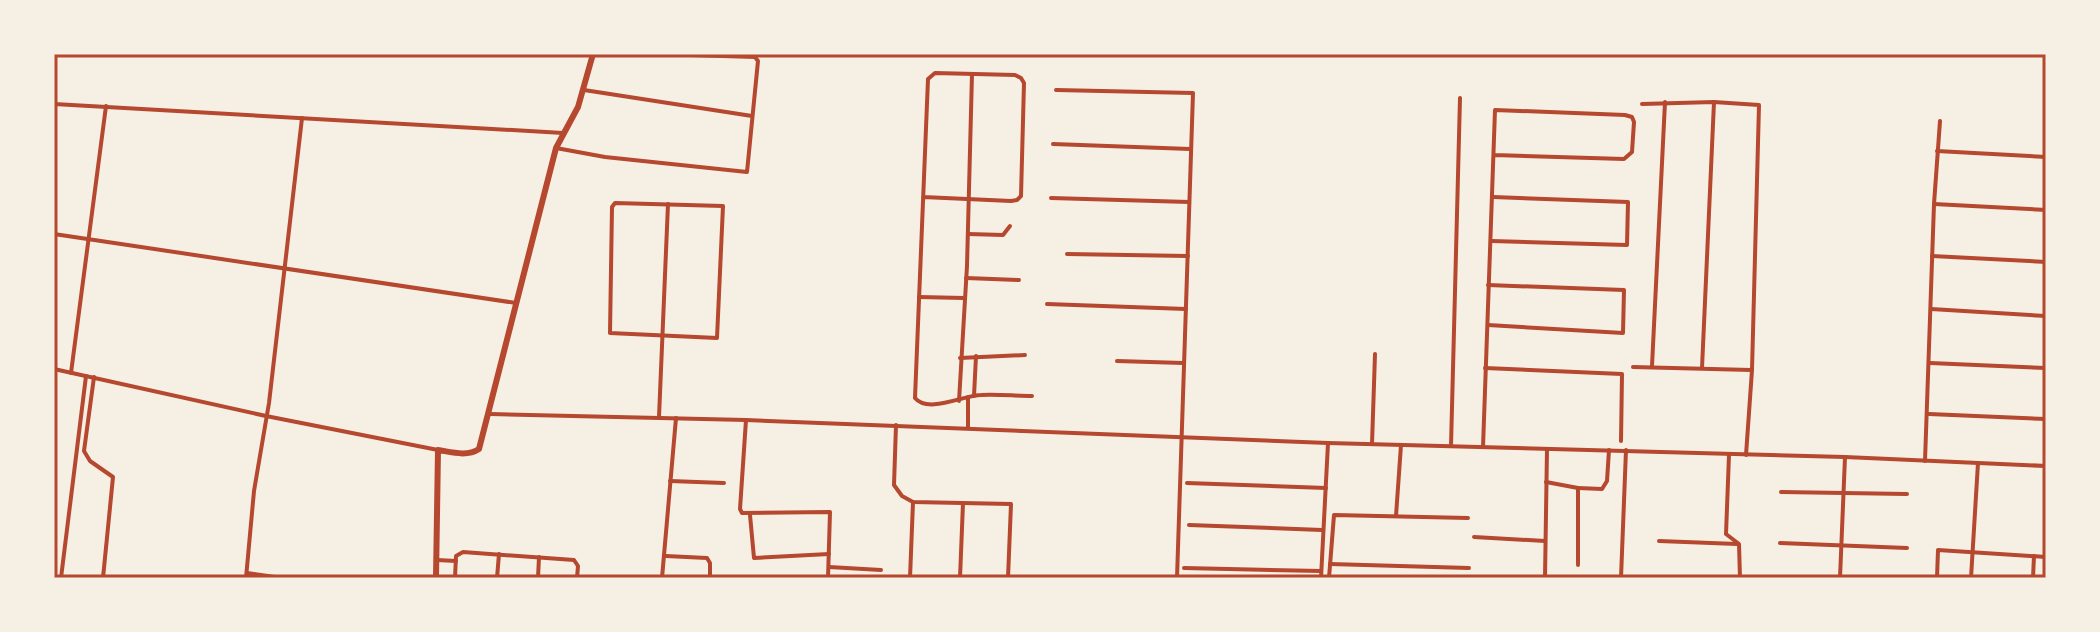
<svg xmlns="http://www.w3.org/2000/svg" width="2100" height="632" font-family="'Source Sans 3',sans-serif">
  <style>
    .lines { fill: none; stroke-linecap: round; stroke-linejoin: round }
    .minor { stroke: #b5482f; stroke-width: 4 }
    .secondary { stroke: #b5482f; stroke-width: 6 }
    .neatline { fill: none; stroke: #b5482f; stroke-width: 3 }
  </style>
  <rect width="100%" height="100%" fill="#f6efe4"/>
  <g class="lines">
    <g class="minor">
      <polyline points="584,90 752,116"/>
      <polyline points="1056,90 1193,93 1177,578"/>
      <polyline points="54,104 563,133"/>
      <polyline points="1642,104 1714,102 1759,105 1752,370 1746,455"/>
      <polyline points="1053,144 1190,149"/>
      <polyline points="556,148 605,157 747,172 758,61 755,57 657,54"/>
      <polyline points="1937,151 2046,157"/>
      <path d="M923 197 1011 201 1017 200 1021 196 1024 83 1021 78 1015 75 935 73 928 79 915 398C928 414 964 395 981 395 998 394 1015 396 1032 396"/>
      <polyline points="1051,198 1189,202"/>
      <polygon points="615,203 723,206 717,338 610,333 612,207"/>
      <polyline points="1934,204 2046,210"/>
      <polyline points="54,234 516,303"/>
      <polyline points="968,234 1003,235 1010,226"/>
      <polyline points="1492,241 1627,245 1628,202 1493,197"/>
      <polyline points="1067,254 1188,256"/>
      <polyline points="1932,256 2046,262"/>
      <polyline points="966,278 1019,280"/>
      <polyline points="919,297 964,298"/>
      <polyline points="1047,304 1186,309"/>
      <polyline points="1931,309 2046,316"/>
      <polyline points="1488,325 1623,333 1624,290 1488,285"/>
      <polyline points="960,358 1025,355"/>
      <polyline points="1117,361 1183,363"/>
      <polyline points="1930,363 2046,368"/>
      <polyline points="1652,366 1665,102"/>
      <polyline points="1633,367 1751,370"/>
      <polyline points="1485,368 1622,374 1621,441"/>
      <polyline points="1702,368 1714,102"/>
      <polyline points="54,369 266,416 438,450"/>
      <polyline points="71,373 106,106"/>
      <polyline points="94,377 84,451 90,461 113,477 103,578"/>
      <polyline points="974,396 976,356"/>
      <polyline points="959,401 967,266 972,74"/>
      <polyline points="490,414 746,420 1328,443 1845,457 2046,466"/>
      <polyline points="1929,414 2046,419"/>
      <polyline points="659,417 668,204"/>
      <polyline points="746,420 740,509 742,513 830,512 828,578"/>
      <polyline points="896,425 894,485 902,496 913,502 1011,504 1008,578"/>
      <polyline points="968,427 968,397"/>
      <polyline points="1372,444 1375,354"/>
      <polyline points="1451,446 1460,98"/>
      <polyline points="1483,447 1495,110 1625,115 1632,117 1634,122 1632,152 1624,159 1494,155"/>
      <polyline points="1729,455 1726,534 1739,544 1740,578"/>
      <polyline points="1925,461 1934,204 1940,121"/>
      <polyline points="670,481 724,483"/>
      <polyline points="1546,482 1578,488 1578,565"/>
      <polyline points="1187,483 1326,488"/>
      <polyline points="1578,488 1602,489 1607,481 1609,450"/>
      <polyline points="1781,492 1907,494"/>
      <polyline points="750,515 754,558 829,554"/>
      <polyline points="1396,516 1401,445"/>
      <polyline points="1189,525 1322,530"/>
      <polyline points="1474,537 1545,541"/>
      <polyline points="1659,541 1737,544"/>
      <polyline points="1780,543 1907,548"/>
      <polyline points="666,556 707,558 710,563 710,578"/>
      <polyline points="437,560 456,561"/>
      <polyline points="1330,564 1469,568"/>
      <polyline points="829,567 881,570"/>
      <polyline points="1184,568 1321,571"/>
      <polyline points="247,573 282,578"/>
      <polyline points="61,578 86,376"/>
      <polyline points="246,578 254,491 269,403 302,118"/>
      <polyline points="455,578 456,556 463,552 574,560 578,566 577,578"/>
      <polyline points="497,578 499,554"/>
      <polyline points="538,578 539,557"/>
      <polyline points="662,578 676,418"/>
      <polyline points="910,578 913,502"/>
      <polyline points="960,578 963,503"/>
      <polyline points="1321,578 1328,443"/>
      <polyline points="1329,578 1334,515 1468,518"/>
      <polyline points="1545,578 1547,449"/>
      <polyline points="1621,578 1626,450"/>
      <polyline points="1840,578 1845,457"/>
      <polyline points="1937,578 1938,550 2046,557"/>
      <polyline points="1971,578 1978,463"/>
      <polyline points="2033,578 2034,556"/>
    </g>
    <path class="secondary" d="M436 578 438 450C451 452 467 457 479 449L556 148 578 107 593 54"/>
  </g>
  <rect width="2100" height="632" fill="none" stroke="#f6efe4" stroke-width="112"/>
  <rect x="56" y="56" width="1988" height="520" class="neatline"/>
</svg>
